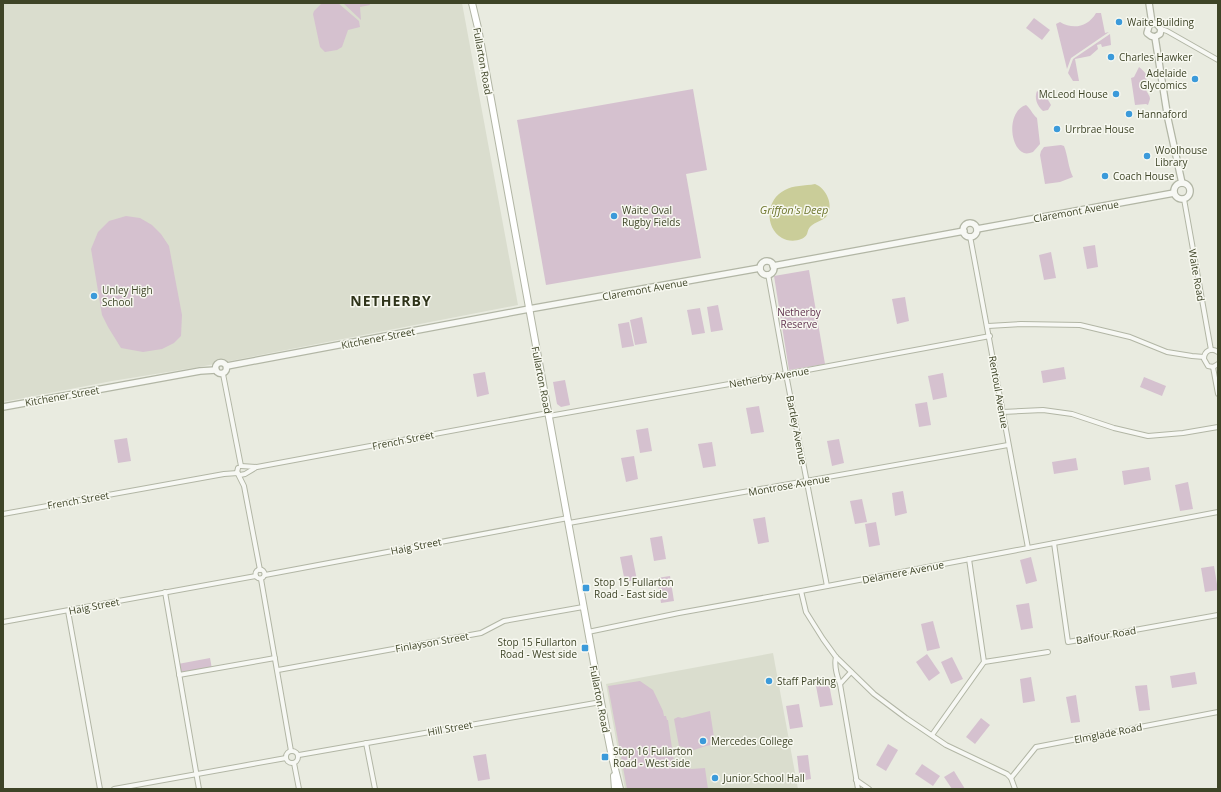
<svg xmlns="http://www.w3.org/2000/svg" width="1221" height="792" font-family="'Open Sans',sans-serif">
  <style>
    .built { fill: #daddce }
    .green { fill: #d5c1cf }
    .water { fill: #cacd99 }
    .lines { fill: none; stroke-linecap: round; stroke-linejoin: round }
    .minor-casing { stroke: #b2b6a5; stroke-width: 6 }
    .tertiary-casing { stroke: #b2b6a5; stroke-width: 8 }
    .secondary-casing { stroke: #b2b6a5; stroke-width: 8 }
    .minor { stroke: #f7f8f4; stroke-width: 4 }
    .tertiary { stroke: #f7f8f4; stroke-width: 5.5 }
    .secondary { stroke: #fff; stroke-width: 6 }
    .poi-dot { fill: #3b9ada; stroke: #f7f8f0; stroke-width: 1.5 }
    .labels { text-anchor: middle; stroke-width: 3; stroke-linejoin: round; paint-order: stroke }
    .poi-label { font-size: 10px; fill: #3e4427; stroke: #f7f8f0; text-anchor: start }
    .street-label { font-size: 10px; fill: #3e4427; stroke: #f7f8f0 }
    .park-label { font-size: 10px; fill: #613350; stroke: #f7f8f0 }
    .water-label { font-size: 11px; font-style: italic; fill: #6e762d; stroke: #f7f8f0 }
    .district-label { font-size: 14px; font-weight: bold; letter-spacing: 1px; fill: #2f341a; stroke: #f7f8f0 }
  </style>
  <rect width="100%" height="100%" fill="#e9ebe0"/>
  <g class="built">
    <polygon points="3,3 462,3 518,305 199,367 112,381 3,402"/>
    <polygon points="773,653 798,789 625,789 606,684"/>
  </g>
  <g class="green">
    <polygon points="322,3 338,3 359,21 360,27 348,30 342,47 337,50 325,52 320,47 313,14 314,11"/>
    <polygon points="343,3 369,3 370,5 360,7 361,20"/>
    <path d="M1096 13H1101L1105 33 1109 32 1071 58 1067 69 1056 24 1060 22C1073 30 1088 27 1096 13Z"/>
    <polygon points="1034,18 1050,30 1042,40 1026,28"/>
    <polygon points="1110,34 1111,45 1102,47 1101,44 1097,45 1098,49 1090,56 1075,59 1079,81 1073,81 1068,73 1073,59"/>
    <path d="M1139 67C1153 78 1143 79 1146 90 1147 93 1150 95 1150 99L1148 105 1146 104 1135 105 1131 78 1134 77Z"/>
    <polygon points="693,89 707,170 686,174 701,258 546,285 517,120"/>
    <path d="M1037 91 1047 98 1051 105 1048 110 1043 111C1037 106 1034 98 1037 91Z"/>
    <path d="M1026 105C1031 109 1032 114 1037 118L1040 144 1033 152C1030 153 1027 154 1024 153 1009 147 1007 111 1026 105Z"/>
    <path d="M1061 145 1064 146C1068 156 1068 167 1073 177L1060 182 1045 184 1040 155 1041 151 1044 147Z"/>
    <polygon points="126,216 140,218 152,225 161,234 169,246 182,315 181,336 174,343 162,349 143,352 121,348 108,327 102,315 91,249 98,232 109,221"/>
    <polygon points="1095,245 1098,267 1087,269 1083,247"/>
    <polygon points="1051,252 1056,278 1044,280 1039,255"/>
    <polygon points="809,270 825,364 789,370 774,276"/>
    <polygon points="905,297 909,321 897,324 892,299"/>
    <polygon points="718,305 723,330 711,332 707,307"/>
    <polygon points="700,308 705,333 692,335 687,310"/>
    <polygon points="642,317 647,343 635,345 630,320"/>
    <polygon points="629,322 634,346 622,348 618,324"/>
    <polygon points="1064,367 1066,379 1043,383 1041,371"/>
    <polygon points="485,372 489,394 477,397 473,374"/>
    <polygon points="943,373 947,397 933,400 928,376"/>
    <polygon points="1144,377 1166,386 1162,396 1140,387"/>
    <polygon points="565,380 570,405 561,407 557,404 553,382"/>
    <polygon points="927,402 931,425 919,427 915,404"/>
    <polygon points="759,406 764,432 751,434 746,408"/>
    <polygon points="648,428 652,451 640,453 636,430"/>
    <polygon points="127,438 131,461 118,463 114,440"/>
    <polygon points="839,439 844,463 832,466 827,441"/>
    <polygon points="712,442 716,466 703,468 698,444"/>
    <polygon points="634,456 638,479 626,482 621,458"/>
    <polygon points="1076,458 1078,470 1054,474 1052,462"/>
    <polygon points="1149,467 1151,480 1124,485 1122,471"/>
    <polygon points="1188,482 1193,509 1180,511 1175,485"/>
    <polygon points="903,491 907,513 895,516 892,493"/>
    <polygon points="862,499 867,522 855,524 850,501"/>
    <polygon points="765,517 769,542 758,544 753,519"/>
    <polygon points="876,522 880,545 869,547 865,524"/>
    <polygon points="662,536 666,559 654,561 650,538"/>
    <polygon points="632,555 637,580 625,582 620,557"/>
    <polygon points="1031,557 1037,581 1026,584 1020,560"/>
    <polygon points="1214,566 1218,590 1205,592 1201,568"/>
    <polygon points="670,576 674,601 661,603 657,578"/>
    <polygon points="1029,603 1033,628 1021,630 1016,605"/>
    <polygon points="933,621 940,648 927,651 921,624"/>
    <polygon points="927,654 940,673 929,681 916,662"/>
    <polygon points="952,657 963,679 951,684 941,662"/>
    <polygon points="210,658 212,669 180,674 178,664"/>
    <polygon points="1195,672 1197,684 1172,688 1170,676"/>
    <polygon points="1031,677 1035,701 1023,703 1020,679"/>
    <polygon points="828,679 833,705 820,707 815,681"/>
    <polygon points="640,681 653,690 663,711 664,716 666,716 667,720 668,720 674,762 691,769 705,768 708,789 627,789 608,686"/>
    <polygon points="1147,685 1150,710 1139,711 1135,686"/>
    <polygon points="1076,695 1080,722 1071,723 1066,697"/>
    <polygon points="799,704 803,727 790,729 786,706"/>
    <polygon points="710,711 715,744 706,746 694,750 679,746 674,719 678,717 682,718"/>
    <polygon points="981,718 990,725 975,744 966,737"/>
    <polygon points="888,744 898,750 886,771 876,765"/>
    <polygon points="486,754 490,779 478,781 473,756"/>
    <polygon points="808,755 811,779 800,781 797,756"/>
    <polygon points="922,764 940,776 933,786 915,774"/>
    <polygon points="954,771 965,789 952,789 944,777"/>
  </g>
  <path class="water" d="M815 184C826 188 835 206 826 217 822 221 815 222 811 226 808 229 808 231 807 234 803 242 788 242 782 238 764 227 766 199 785 190 793 185 805 186 815 184Z"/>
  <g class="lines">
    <defs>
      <g id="minor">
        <polyline points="1161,29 1167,31 1218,60"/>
        <polyline points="1184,199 1211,350"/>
        <polyline points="970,236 1028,548"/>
        <polyline points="768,274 786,374 827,586"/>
        <polyline points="988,326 1021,324 1080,325 1130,337 1167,352 1192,356 1204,357"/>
        <path d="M1218 352C1211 347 1204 351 1204 359L1208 366 1213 367 1218 364"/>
        <polyline points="1213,367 1218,394"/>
        <polyline points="223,374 241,466"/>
        <polyline points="1003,412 1043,410 1072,414 1114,428 1148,436 1183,433 1218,427"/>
        <polyline points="549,416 786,374 990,336"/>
        <polyline points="241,466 257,467 548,413"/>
        <polyline points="238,468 237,472 244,486 260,570"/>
        <polyline points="240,475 245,474 255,468"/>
        <polyline points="3,514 224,474 238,473"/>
        <polyline points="569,523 1008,445"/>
        <polyline points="1054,543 1068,642 1218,615"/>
        <circle cx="260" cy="574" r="4.5"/>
        <polyline points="265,575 568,518"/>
        <polyline points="261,579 291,751"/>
        <polyline points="801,591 806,612 823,639 836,657 874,694 906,718 946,745 1007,774 1011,778 1015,789"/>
        <polyline points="165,592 199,789"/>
        <polyline points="68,611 100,789"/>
        <polyline points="3,622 256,576"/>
        <polyline points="588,632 679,613 801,591 1218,512"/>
        <path d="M836 657C834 665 837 676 840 684L858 789"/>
        <polyline points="984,662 1048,652"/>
        <polyline points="278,670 481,633 504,621 583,607"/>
        <polyline points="179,675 275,658"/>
        <polyline points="840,684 851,672"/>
        <polyline points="932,735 984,662 969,559"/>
        <polyline points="366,743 375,789"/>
        <circle cx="292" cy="757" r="6"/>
        <polyline points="299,755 601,702"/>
        <polyline points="294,763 299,789"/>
        <polyline points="1011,778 1036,747 1218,712"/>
        <polyline points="856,780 869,789"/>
        <polyline points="114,789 286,758"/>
      </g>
      <g id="tertiary">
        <polyline points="1149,3 1152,23"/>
        <polyline points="1152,23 1157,24 1161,29 1160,34 1155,37"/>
        <polyline points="1152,23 1149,26 1147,33 1151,36 1155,37"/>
        <polyline points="1155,37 1168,119 1182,183"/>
        <circle cx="1182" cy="191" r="8"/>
        <circle cx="970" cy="230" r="7"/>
        <polyline points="977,229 1174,193"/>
        <circle cx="767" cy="268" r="7"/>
        <polyline points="773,266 964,231"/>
        <circle cx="221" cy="368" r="5.5"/>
        <polyline points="227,366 529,309 760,268"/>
        <polyline points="3,407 200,371 216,370"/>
      </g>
      <g id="secondary">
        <polyline points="472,3 478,28 601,702 612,757 620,789"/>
        <polyline points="614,776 615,789"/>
      </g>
    </defs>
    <use href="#minor" class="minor-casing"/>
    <use href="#tertiary" class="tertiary-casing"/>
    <use href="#secondary" class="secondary-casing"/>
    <use href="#minor" class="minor"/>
    <use href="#tertiary" class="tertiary"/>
    <use href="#secondary" class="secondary"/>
  </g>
  <g class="poi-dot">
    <circle cx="1119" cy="22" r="4"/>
    <circle cx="1111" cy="57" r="4"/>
    <circle cx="1195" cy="79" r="4"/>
    <circle cx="1116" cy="94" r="4"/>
    <circle cx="1129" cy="114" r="4"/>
    <circle cx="1057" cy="129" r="4"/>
    <circle cx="1147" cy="156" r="4"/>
    <circle cx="1105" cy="176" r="4"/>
    <circle cx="614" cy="216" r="4"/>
    <circle cx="94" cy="296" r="4"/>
    <rect x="582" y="584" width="8" height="8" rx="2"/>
    <rect x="581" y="644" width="8" height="8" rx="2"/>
    <circle cx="769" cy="681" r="4"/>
    <circle cx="703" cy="741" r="4"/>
    <rect x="601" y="753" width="8" height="8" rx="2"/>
    <circle cx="715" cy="778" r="4"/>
  </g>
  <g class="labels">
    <g class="poi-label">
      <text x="1127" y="26">Waite Building</text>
      <text x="1119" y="61">Charles Hawker</text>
      <text x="1187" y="77" text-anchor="end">Adelaide<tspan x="1187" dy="12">Glycomics</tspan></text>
      <text x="1108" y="98" text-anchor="end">McLeod House</text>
      <text x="1137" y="118">Hannaford</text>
      <text x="1065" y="133">Urrbrae House</text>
      <text x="1155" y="154">Woolhouse<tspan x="1155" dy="12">Library</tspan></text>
      <text x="1113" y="180">Coach House</text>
      <text x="622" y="214">Waite Oval<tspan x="622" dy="12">Rugby Fields</tspan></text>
      <text x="102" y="294">Unley High<tspan x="102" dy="12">School</tspan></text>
      <text x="594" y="586">Stop 15 Fullarton<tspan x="594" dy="12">Road - East side</tspan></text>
      <text x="577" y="646" text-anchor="end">Stop 15 Fullarton<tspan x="577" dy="12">Road - West side</tspan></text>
      <text x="777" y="685">Staff Parking</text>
      <text x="711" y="745">Mercedes College</text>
      <text x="613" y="755">Stop 16 Fullarton<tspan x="613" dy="12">Road - West side</tspan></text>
      <text x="723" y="782">Junior School Hall</text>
    </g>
    <g class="street-label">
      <text transform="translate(483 61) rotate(80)" y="4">Fullarton Road</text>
      <text transform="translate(1076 211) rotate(-10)" y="4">Claremont Avenue</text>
      <text transform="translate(1197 275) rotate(80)" y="4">Waite Road</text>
      <text transform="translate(645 289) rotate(-10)" y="4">Claremont Avenue</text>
      <text transform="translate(378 338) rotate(-11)" y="4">Kitchener Street</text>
      <text transform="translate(769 377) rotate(-10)" y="4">Netherby Avenue</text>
      <text transform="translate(542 380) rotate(79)" y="4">Fullarton Road</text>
      <text transform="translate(999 392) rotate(80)" y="4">Rentoul Avenue</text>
      <text transform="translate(62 396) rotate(-10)" y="4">Kitchener Street</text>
      <text transform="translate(797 430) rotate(79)" y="4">Bartley Avenue</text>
      <text transform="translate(403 440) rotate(-11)" y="4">French Street</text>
      <text transform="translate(789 485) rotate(-10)" y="4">Montrose Avenue</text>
      <text transform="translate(78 500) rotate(-10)" y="4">French Street</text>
      <text transform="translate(416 546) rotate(-11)" y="4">Haig Street</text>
      <text transform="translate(903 572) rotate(-11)" y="4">Delamere Avenue</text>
      <text transform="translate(94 606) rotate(-11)" y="4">Haig Street</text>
      <text transform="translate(1106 635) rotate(-10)" y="4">Balfour Road</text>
      <text transform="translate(432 642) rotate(-10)" y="4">Finlayson Street</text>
      <text transform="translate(600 699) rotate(79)" y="4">Fullarton Road</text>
      <text transform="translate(450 728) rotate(-10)" y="4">Hill Street</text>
      <text transform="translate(1108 733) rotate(-11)" y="4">Elmglade Road</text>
    </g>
    <g class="park-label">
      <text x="799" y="316">Netherby<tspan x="799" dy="12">Reserve</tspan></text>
    </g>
    <g class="water-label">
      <text x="794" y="214">Griffon's Deep</text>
    </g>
    <g class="district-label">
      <text x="391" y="306">NETHERBY</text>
    </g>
  </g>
  <rect width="1221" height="792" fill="none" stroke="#3e4427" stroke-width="8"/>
</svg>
